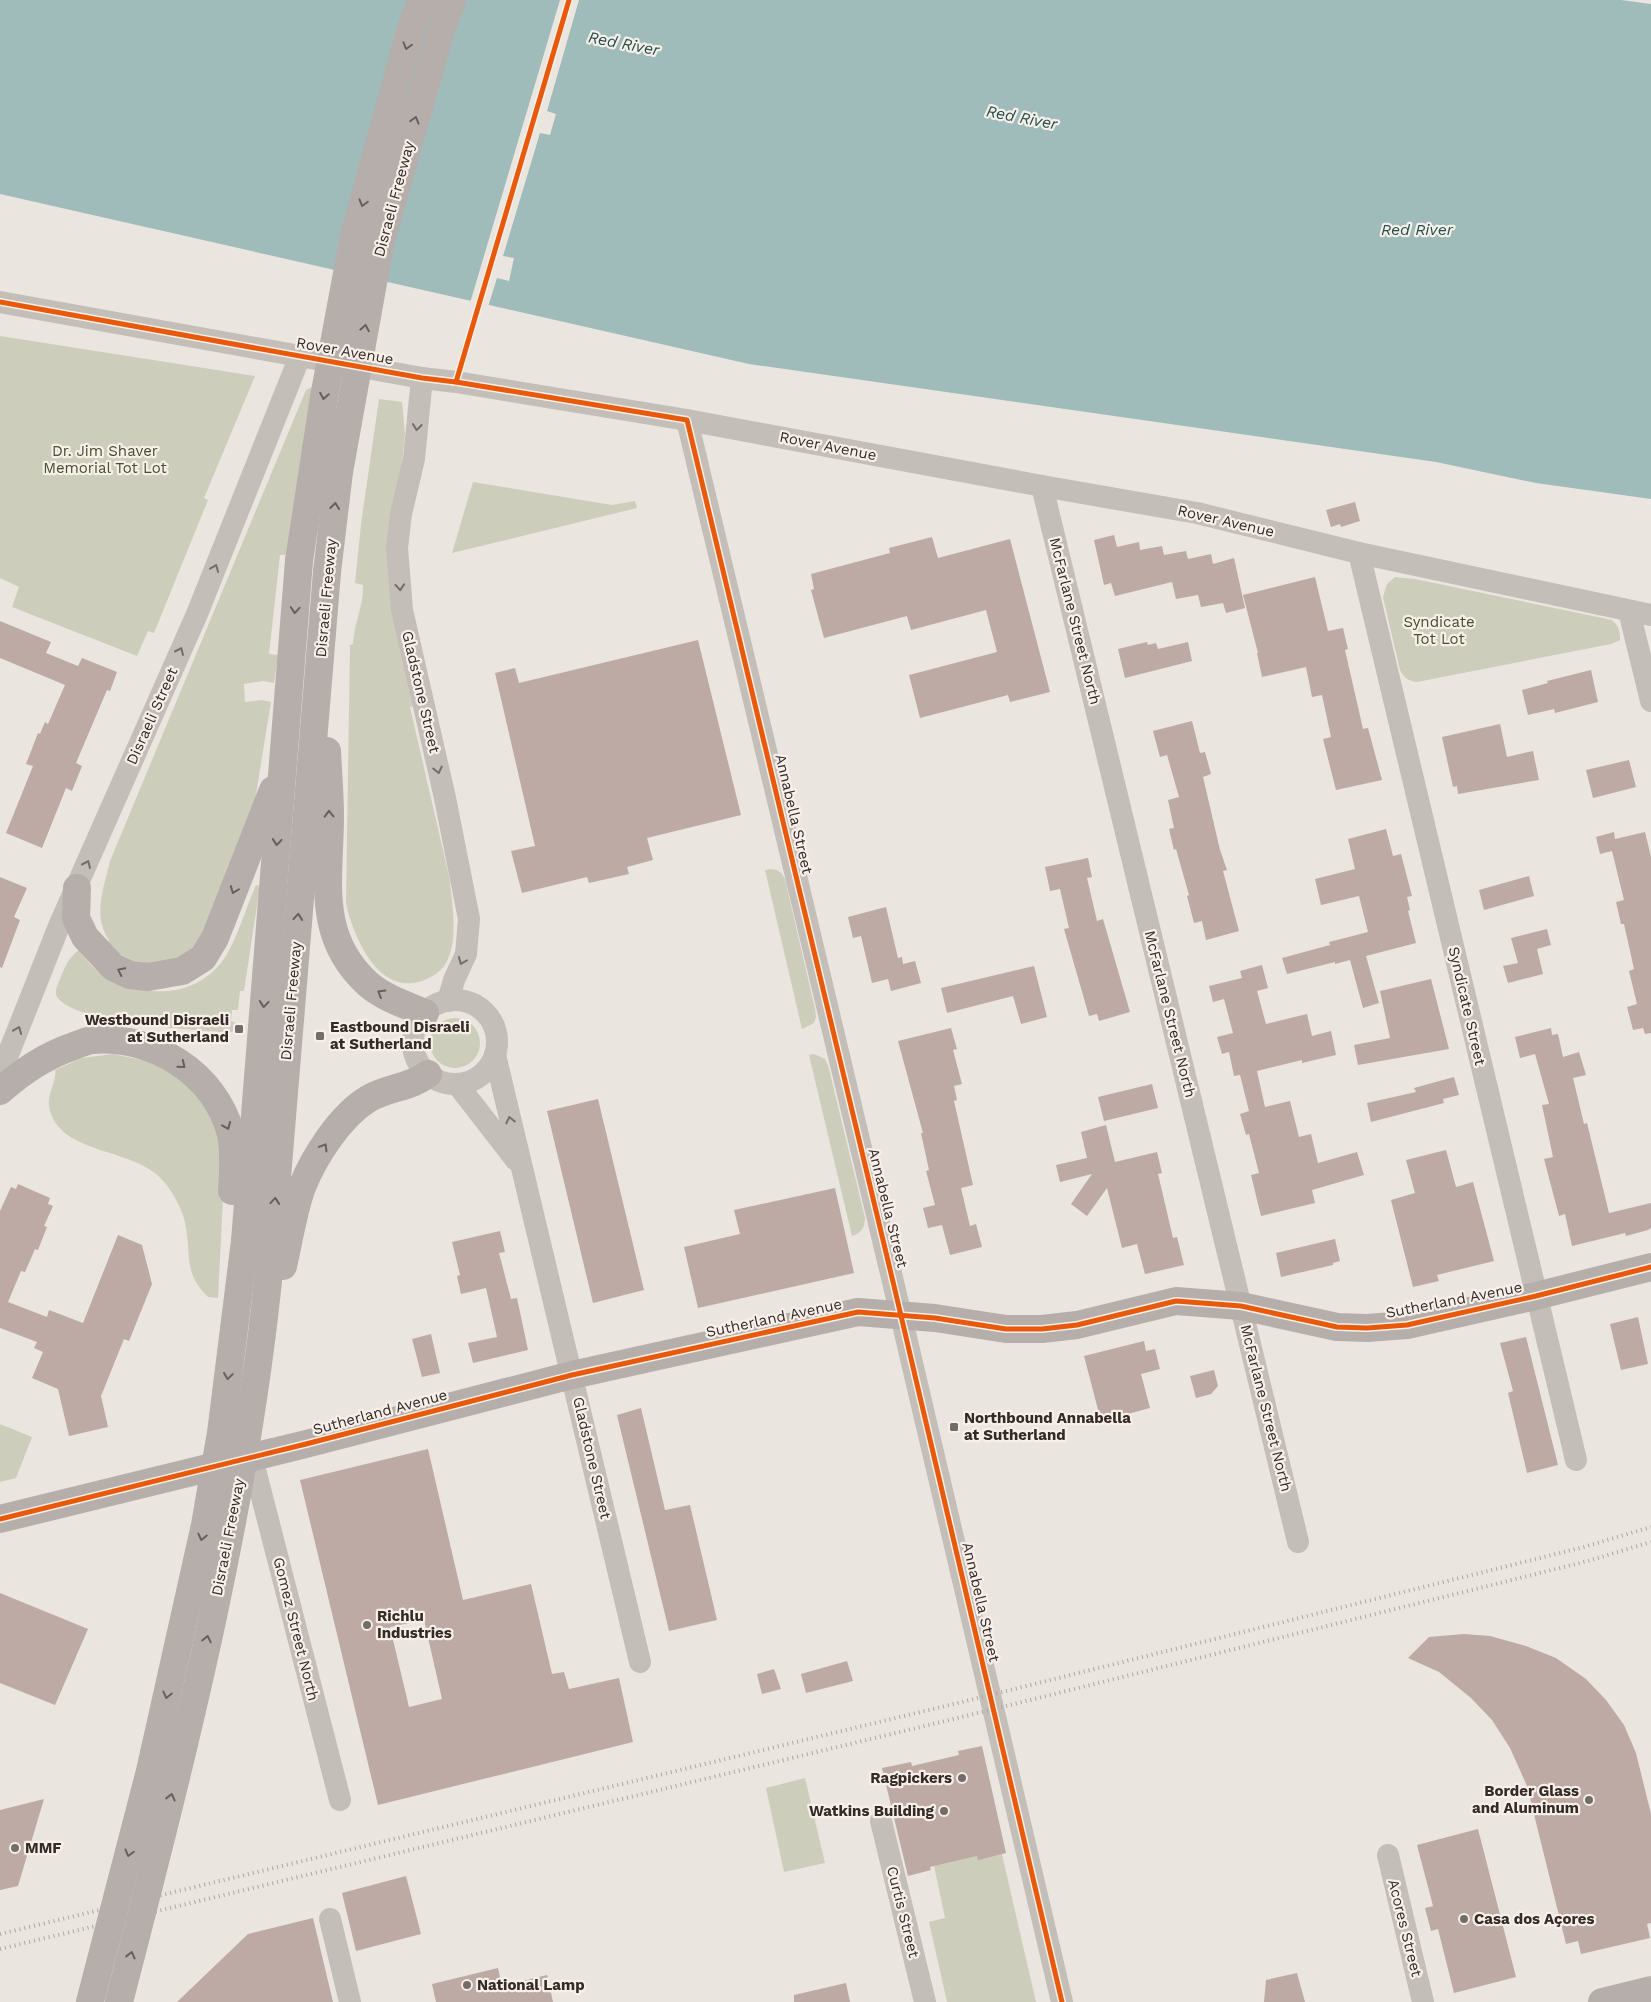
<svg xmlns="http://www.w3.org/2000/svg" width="1651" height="2002" font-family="'Work Sans',sans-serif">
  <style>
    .green { fill: #cccebb }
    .water { fill: #9fbbba }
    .pier { fill: #ebe5e0 }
    .building { fill: #bdaaa4; fill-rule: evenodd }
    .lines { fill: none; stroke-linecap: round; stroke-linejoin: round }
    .street { stroke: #c4beb9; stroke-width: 22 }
    .secondary { stroke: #b5aeaa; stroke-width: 28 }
    .rail { stroke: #aca7a3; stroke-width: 4; stroke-dasharray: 1 4; stroke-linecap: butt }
    .secondary-bridge { stroke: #b5aeaa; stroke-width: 28 }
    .cycleway-casing { stroke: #f7efe8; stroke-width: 8 }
    .cycleway { stroke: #e8590c; stroke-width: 5 }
    .oneway { stroke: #685f5c }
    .oneway2 { stroke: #756d69 }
    .poi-dot { fill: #746c68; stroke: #f7efe8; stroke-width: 2 }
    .labels { text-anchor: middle; stroke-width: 4.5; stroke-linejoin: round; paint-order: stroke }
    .street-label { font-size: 15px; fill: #342b28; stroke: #f7efe8 }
    .park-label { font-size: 15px; fill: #454f2f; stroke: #f7efe8 }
    .poi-label { font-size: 15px; font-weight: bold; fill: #342b28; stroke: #f7efe8; text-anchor: start }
    .water-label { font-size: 16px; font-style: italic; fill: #225051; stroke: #f7efe8 }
  </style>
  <rect width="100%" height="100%" fill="#ebe5e0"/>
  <g class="green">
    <polygon points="0,336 255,376 204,498 208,500 154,633 148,631 137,656 12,607 19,587 0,578"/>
    <path d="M312 387 290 555H280L269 654 278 655 274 683 263 681 244 684 245 702 262 700 271 702 253 813 200 947 166 965 135 962 114 951 107 943 109 940C92 915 104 888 110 861L306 390Z"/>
    <path d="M379 399 402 402 405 434 401 475 419 705 410 707 449 876C452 900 459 941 446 963 441 972 432 977 422 981 378 996 353 936 346 903L350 645 353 644C354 623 364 605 363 585L355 583 361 524Z"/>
    <polygon points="473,482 612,505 635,501 637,508 452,553"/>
    <path d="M1395 577 1415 579 1612 620C1619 626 1620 631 1620 640L1611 644 1417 682C1408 681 1404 678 1400 670L1383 597 1387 584Z"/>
    <path d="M770 869C778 869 781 872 785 879L815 1009 816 1017 814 1023 802 1029 765 870Z"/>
    <path d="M256 885 260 886 244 991H240L238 1010H232L231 1021 236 1023V1026L232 1032H220C186 1029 77 1024 57 997 54 992 58 984 60 979 65 967 68 958 79 950 86 959 93 969 103 975 143 998 194 1000 224 959 236 942 247 905 256 885Z"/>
    <circle cx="455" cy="1043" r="25"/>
    <path d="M113 1054 147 1061 179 1077 205 1105 221 1138 224 1178 218 1298 208 1297C184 1273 191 1259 186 1228 184 1212 175 1196 165 1183 137 1146 59 1157 49 1107 47 1093 57 1082 55 1070L82 1058Z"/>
    <path d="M814 1054 825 1059 828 1065 865 1218C865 1228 861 1233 852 1236L809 1055Z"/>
    <polygon points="0,1424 32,1437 16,1478 0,1482"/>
    <polygon points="805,1778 825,1863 784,1872 766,1788"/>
    <polygon points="1001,1850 1036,2002 947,2002 929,1922 945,1918 934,1866"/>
  </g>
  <polygon class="water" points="0,0 1621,0 1651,4 1651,499 1536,483 1436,462 749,364 0,194"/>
  <polygon class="pier" points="560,0 579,0 547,111 556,114 550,135 540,133 503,256 514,258 509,281 497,278 488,307 470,303"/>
  <g class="building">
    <polygon points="1355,502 1360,521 1341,527 1340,524 1331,527 1326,510"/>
    <polygon points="1114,535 1117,547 1139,542 1140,550 1162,546 1164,555 1186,551 1188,559 1211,554 1213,564 1234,558 1245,608 1226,613 1223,603 1201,607 1198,595 1176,599 1172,582 1115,596 1111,583 1104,585 1094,540"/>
    <polygon points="932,537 938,558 1010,539 1050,692 1010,702 1008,695 920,718 909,675 997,652 986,610 911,630 907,616 824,638 811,590 814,589 811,574 890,553 889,548"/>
    <polygon points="1315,577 1328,631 1343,628 1348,649 1345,650 1363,729 1368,728 1382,780 1336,790 1323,739 1331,737 1322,695 1312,697 1306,667 1262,677 1257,653 1258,653 1243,595"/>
    <polygon points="0,621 51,642 46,653 78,666 82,658 117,672 110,691 107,690 76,763 82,766 72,791 66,788 42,848 6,833 33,766 26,764 38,733 40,734 45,722 48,724 65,685 0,658"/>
    <polygon points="698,640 741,815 647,838 653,860 627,867 629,874 589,883 587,877 522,893 511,851 535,846 495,673 515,668 519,683"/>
    <polygon points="1147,642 1148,645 1156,643 1158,649 1188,642 1192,661 1125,678 1118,649"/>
    <polygon points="1591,670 1598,702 1555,713 1554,709 1528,715 1522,690 1548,683 1547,681"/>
    <polygon points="1192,721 1200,753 1205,752 1211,774 1203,777 1220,850 1227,870 1223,871 1239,931 1206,940 1202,921 1194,923 1187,896 1189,895 1176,849 1174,850 1169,829 1174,828 1168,800 1179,797 1167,755 1160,757 1153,731"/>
    <polygon points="1500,724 1507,757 1533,751 1539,780 1458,794 1457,786 1453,787 1442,737"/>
    <polygon points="1629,760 1636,787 1593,798 1586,770"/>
    <polygon points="1386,829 1393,856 1401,854 1412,896 1407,897 1410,910 1408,911 1416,943 1366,956 1379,1003 1363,1008 1350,960 1335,964 1335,962 1287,974 1282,958 1330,945 1329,942 1368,932 1359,896 1321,905 1315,879 1355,869 1348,839"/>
    <polygon points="1614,832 1615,839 1645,832 1651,857 1651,1033 1645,1034 1643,1028 1633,1030 1627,1007 1637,1004 1629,971 1634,969 1624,924 1621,924 1616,902 1624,900 1612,851 1600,854 1596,837"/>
    <polygon points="1088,858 1092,877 1087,878 1097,921 1103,919 1130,1012 1099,1021 1097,1014 1089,1016 1064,929 1069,928 1060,889 1050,891 1045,867"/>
    <polygon points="1529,876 1534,896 1484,910 1479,890"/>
    <polygon points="0,877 27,888 14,917 20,920 2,968 0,967"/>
    <polygon points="886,907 898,958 902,957 903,964 915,961 921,983 891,991 888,979 872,983 861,936 853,938 848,917"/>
    <polygon points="1547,929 1551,945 1537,949 1543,974 1508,983 1503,966 1518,963 1511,938"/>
    <polygon points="1262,965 1268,988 1257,991 1266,1024 1307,1014 1312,1036 1331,1031 1336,1055 1302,1063 1302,1060 1257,1071 1265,1107 1290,1101 1299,1137 1311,1134 1318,1163 1357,1152 1364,1175 1312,1190 1315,1203 1261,1216 1251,1175 1259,1173 1249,1134 1246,1135 1240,1114 1249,1111 1240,1075 1234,1076 1229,1052 1222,1054 1217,1037 1233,1033 1224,999 1213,1002 1209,986 1242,978 1240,971"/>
    <polygon points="1034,966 1047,1017 1021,1024 1013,996 947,1013 941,988"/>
    <polygon points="1431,979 1449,1049 1358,1065 1354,1045 1390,1038 1380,991"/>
    <polygon points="951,1028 957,1049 953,1050 962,1084 954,1086 957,1100 954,1101 973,1185 961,1188 970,1226 976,1224 982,1247 950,1255 942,1225 928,1228 923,1208 935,1205 926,1171 929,1170 921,1133 923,1133 898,1041"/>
    <polygon points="1551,1028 1552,1035 1558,1034 1563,1057 1579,1052 1586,1075 1573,1078 1584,1124 1587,1123 1609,1213 1651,1203 1651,1228 1648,1230 1626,1236 1625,1233 1572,1246 1565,1214 1559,1216 1544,1159 1553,1157 1542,1105 1549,1104 1535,1054 1520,1058 1515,1037"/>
    <polygon points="1454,1077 1459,1095 1443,1099 1444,1103 1371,1122 1367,1103 1416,1092 1414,1088"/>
    <polygon points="1152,1084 1158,1108 1104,1121 1098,1097"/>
    <polygon points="598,1099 644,1290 593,1303 547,1111"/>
    <polygon points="1106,1125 1115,1162 1157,1152 1162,1173 1158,1174 1173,1238 1177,1237 1184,1265 1145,1274 1137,1244 1122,1248 1107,1188 1087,1216 1071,1204 1092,1174 1060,1182 1056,1165 1087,1158 1081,1132"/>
    <polygon points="1446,1150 1456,1187 1473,1182 1494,1261 1437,1275 1439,1281 1413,1287 1391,1200 1415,1193 1406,1160"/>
    <polygon points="18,1184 50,1198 48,1204 53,1206 44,1226 47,1227 38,1250 35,1249 25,1272 21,1271 8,1302 47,1317 49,1310 83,1323 118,1235 142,1245 152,1284 129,1341 124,1339 101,1396 108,1427 69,1436 58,1389 32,1378 43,1352 34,1348 37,1342 0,1328 0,1211 11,1187 16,1189"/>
    <polygon points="835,1188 854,1273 698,1308 684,1247 740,1234 734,1210"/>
    <polygon points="500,1231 505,1252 499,1253 511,1299 517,1298 528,1350 473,1363 468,1343 497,1337 486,1288 461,1294 457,1276 460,1275 452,1242"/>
    <polygon points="1335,1239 1340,1261 1333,1263 1333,1265 1281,1277 1276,1253"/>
    <polygon points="1638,1317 1648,1364 1621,1370 1610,1324"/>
    <polygon points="431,1334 440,1373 422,1377 412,1339"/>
    <polygon points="1526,1337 1558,1465 1527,1473 1508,1393 1513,1391 1500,1343"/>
    <polygon points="1144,1341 1146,1351 1155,1349 1160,1369 1141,1374 1150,1408 1101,1421 1084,1356"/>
    <polygon points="1214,1370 1218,1386 1211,1394 1196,1398 1190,1376"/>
    <polygon points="641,1408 665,1510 690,1505 717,1620 669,1631 617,1415"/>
    <path d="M428 1449 463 1600 531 1584 552 1674 564 1672 569 1689 619 1678 633 1742 378 1805 300 1480ZM424 1620 442 1699 409 1707 390 1627Z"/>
    <polygon points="0,1593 88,1629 55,1705 0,1683"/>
    <polygon points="1464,1634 1490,1636 1526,1646 1556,1658 1586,1679 1606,1700 1624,1725 1636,1753 1651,1814 1651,1923 1647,1924 1650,1938 1581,1954 1578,1941 1566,1944 1527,1786 1510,1748 1492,1720 1471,1698 1439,1672 1408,1658 1429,1637"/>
    <polygon points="847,1661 853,1681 806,1693 801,1674"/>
    <polygon points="774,1669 781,1689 762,1694 757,1674"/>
    <polygon points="982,1746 1006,1853 978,1860 977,1856 930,1867 931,1870 908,1876 882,1768 911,1762 912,1766 959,1755 958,1751"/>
    <polygon points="44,1799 18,1886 0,1890 0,1810"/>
    <polygon points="1478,1829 1516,1977 1454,1993 1438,1929 1431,1931 1425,1908 1433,1906 1417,1845"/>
    <polygon points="406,1876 421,1934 356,1951 342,1893"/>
    <polygon points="313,1918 333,2002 177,2002 248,1934"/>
    <polygon points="498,1968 502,1986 547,1975 553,2002 436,2002 432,1984"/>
    <polygon points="1297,1973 1305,2002 1264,2002 1266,1980"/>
    <polygon points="846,1983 850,2002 794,2002 794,1995"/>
  </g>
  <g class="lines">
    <g class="street">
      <polyline points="0,302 422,378 456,382 687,420 1042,486 1197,513 1359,553 1651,615"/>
      <polyline points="422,378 414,459 401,514 397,548 402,610 445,798 469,919 466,954 454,980 448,1001"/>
      <polyline points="687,420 894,1286 1062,2002"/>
      <polyline points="1042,486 1298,1542"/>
      <polyline points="1359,553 1576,1460"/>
      <polyline points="1629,611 1651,701"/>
      <circle cx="455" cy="1042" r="42"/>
      <polyline points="495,1055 640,1662"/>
      <polyline points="0,1075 59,926 197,614 300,356"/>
      <polyline points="457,1084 516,1160"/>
      <polyline points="252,1458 340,1800"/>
      <polyline points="881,1821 925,2002"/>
      <polyline points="1388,1855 1423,2002"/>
      <polyline points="330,1919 350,2002"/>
    </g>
    <g class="secondary">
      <path d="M327 751C328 773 330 795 330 816 330 878 315 936 368 984 384 998 406 1005 425 1013"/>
      <polyline points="77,888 76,918 85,937 113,967 130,975 148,977 182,971 203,958 215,938 273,790"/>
      <path d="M0 1091C23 1071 45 1056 74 1046 79 1044 86 1041 92 1040 153 1035 215 1073 231 1134 235 1153 233 1172 232 1191"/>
      <polyline points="245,1241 299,561"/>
      <polyline points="271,1250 327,572"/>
      <path d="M283 1266C289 1241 293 1211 302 1187 314 1157 340 1116 368 1099 388 1087 410 1088 428 1074"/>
      <polyline points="0,1519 306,1444 572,1375 858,1312 935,1318 1006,1329 1042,1329 1077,1325 1176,1301 1241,1306 1337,1327 1367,1328 1407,1325 1536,1296 1651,1267"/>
      <polyline points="1602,2002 1651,1990"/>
    </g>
    <g class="rail">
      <polyline points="0,1934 962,1702 1584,1547 1651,1527"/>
      <polyline points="0,1949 966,1716 1588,1561 1651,1542"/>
    </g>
    <g class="secondary-bridge">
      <polyline points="299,561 324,397 354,236 412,25 422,0"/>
      <polyline points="327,572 339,472 380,244 440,33 452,0"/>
      <polyline points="90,2002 150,1771 205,1525 221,1433 245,1241"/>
      <path d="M119 2002C183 1754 248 1505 271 1250"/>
    </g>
    <defs>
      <g id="cycleway">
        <polyline points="0,302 422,378 456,382 687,420 894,1286 1062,2002"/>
        <polyline points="456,382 569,0"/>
        <polyline points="0,1519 306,1444 572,1375 858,1312 935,1318 1006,1329 1042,1329 1077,1325 1176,1301 1241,1306 1337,1327 1367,1328 1407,1325 1536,1296 1651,1267"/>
      </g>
    </defs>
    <use href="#cycleway" class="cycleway-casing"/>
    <use href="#cycleway" class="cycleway"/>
  </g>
  <defs><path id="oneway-chevron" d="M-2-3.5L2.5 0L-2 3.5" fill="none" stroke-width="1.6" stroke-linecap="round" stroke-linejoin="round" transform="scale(1.25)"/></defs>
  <g class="oneway">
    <use href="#oneway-chevron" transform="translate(407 46) rotate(106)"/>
    <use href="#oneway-chevron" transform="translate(415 120) rotate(-74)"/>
    <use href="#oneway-chevron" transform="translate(363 203) rotate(106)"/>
    <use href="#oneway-chevron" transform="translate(365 328) rotate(-80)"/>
    <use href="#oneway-chevron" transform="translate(324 396) rotate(100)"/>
    <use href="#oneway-chevron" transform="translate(335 506) rotate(-83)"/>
    <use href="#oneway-chevron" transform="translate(295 610) rotate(94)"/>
    <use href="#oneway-chevron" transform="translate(329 814) rotate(-91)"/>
    <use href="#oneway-chevron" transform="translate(277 842) rotate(95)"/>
    <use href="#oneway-chevron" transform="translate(234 890) rotate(111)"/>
    <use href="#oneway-chevron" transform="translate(298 917) rotate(-85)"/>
    <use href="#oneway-chevron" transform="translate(121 971) rotate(-154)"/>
    <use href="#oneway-chevron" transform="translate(381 993) rotate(-149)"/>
    <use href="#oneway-chevron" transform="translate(264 1004) rotate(95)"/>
    <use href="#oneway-chevron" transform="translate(182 1065) rotate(39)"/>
    <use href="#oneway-chevron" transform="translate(227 1126) rotate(68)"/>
    <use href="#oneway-chevron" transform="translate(324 1147) rotate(-59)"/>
    <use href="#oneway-chevron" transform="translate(275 1201) rotate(-85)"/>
    <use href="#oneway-chevron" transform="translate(228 1376) rotate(98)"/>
    <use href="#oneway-chevron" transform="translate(202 1537) rotate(103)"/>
    <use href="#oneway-chevron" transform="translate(207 1639) rotate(-78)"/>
    <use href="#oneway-chevron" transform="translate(167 1695) rotate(103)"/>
    <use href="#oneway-chevron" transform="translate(171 1797) rotate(-76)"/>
    <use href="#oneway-chevron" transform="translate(129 1853) rotate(105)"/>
    <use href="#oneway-chevron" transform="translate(131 1955) rotate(-76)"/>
  </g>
  <g class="oneway2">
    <use href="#oneway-chevron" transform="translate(417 427) rotate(96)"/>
    <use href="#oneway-chevron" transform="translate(215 568) rotate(-68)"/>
    <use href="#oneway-chevron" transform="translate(400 587) rotate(86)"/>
    <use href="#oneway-chevron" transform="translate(180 651) rotate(-66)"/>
    <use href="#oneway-chevron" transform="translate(438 770) rotate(78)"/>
    <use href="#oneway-chevron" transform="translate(87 864) rotate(-66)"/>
    <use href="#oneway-chevron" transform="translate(462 961) rotate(113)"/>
    <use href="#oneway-chevron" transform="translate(18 1030) rotate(-68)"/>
    <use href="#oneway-chevron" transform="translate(510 1120) rotate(-103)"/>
  </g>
  <g class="poi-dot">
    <rect x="234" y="1024" width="10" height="10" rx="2.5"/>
    <rect x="315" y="1031" width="10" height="10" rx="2.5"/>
    <rect x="949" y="1422" width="10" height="10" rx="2.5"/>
    <circle cx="367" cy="1625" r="5"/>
    <circle cx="962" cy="1778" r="5"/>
    <circle cx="1589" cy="1800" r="5"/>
    <circle cx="944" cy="1811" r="5"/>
    <circle cx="15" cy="1848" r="5"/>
    <circle cx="1464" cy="1919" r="5"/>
    <circle cx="467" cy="1985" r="5"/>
  </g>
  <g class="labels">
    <g class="street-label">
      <text transform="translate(394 199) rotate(-75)" y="5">Disraeli Freeway</text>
      <text transform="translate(345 351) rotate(10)" y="5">Rover Avenue</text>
      <text transform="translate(828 446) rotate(11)" y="5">Rover Avenue</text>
      <text transform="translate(1226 521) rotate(13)" y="5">Rover Avenue</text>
      <text transform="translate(326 598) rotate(-85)" y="5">Disraeli Freeway</text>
      <text transform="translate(1075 621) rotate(76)" y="5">McFarlane Street North</text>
      <text transform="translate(421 692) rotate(77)" y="5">Gladstone Street</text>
      <text transform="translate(152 716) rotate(-66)" y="5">Disraeli Street</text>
      <text transform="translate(794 814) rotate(77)" y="5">Annabella Street</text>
      <text transform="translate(291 1001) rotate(-85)" y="5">Disraeli Freeway</text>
      <text transform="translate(1467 1006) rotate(77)" y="5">Syndicate Street</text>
      <text transform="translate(1170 1014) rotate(76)" y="5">McFarlane Street North</text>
      <text transform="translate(888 1208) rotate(76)" y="5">Annabella Street</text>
      <text transform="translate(1454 1300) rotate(-11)" y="5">Sutherland Avenue</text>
      <text transform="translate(774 1318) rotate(-12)" y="5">Sutherland Avenue</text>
      <text transform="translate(1266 1408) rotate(76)" y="5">McFarlane Street North</text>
      <text transform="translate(380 1412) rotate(-15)" y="5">Sutherland Avenue</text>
      <text transform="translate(592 1458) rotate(77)" y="5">Gladstone Street</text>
      <text transform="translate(228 1537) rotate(-79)" y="5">Disraeli Freeway</text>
      <text transform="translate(981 1602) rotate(77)" y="5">Annabella Street</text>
      <text transform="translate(296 1629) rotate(76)" y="5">Gomez Street North</text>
      <text transform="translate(903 1912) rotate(76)" y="5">Curtis Street</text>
      <text transform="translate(1405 1928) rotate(76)" y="5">Acores Street</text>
    </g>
    <g class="park-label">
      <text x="105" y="456">Dr. Jim Shaver<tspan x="105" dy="17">Memorial Tot Lot</tspan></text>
      <text x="1439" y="627">Syndicate<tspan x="1439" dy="17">Tot Lot</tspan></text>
    </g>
    <g class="poi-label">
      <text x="229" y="1025" text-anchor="end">Westbound Disraeli<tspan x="229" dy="17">at Sutherland</tspan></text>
      <text x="330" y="1032">Eastbound Disraeli<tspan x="330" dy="17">at Sutherland</tspan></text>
      <text x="964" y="1423">Northbound Annabella<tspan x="964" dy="17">at Sutherland</tspan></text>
      <text x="377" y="1621">Richlu<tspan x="377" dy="17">Industries</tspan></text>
      <text x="952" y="1783" text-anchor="end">Ragpickers</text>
      <text x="1579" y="1796" text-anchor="end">Border Glass<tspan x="1579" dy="17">and Aluminum</tspan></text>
      <text x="934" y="1816" text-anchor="end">Watkins Building</text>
      <text x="25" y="1853">MMF</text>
      <text x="1474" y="1924">Casa dos Açores</text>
      <text x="477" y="1990">National Lamp</text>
    </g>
    <g class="water-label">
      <text transform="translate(624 43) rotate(11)" y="6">Red River</text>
      <text transform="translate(1022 117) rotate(11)" y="6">Red River</text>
      <text x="1417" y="235">Red River</text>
    </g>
  </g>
</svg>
